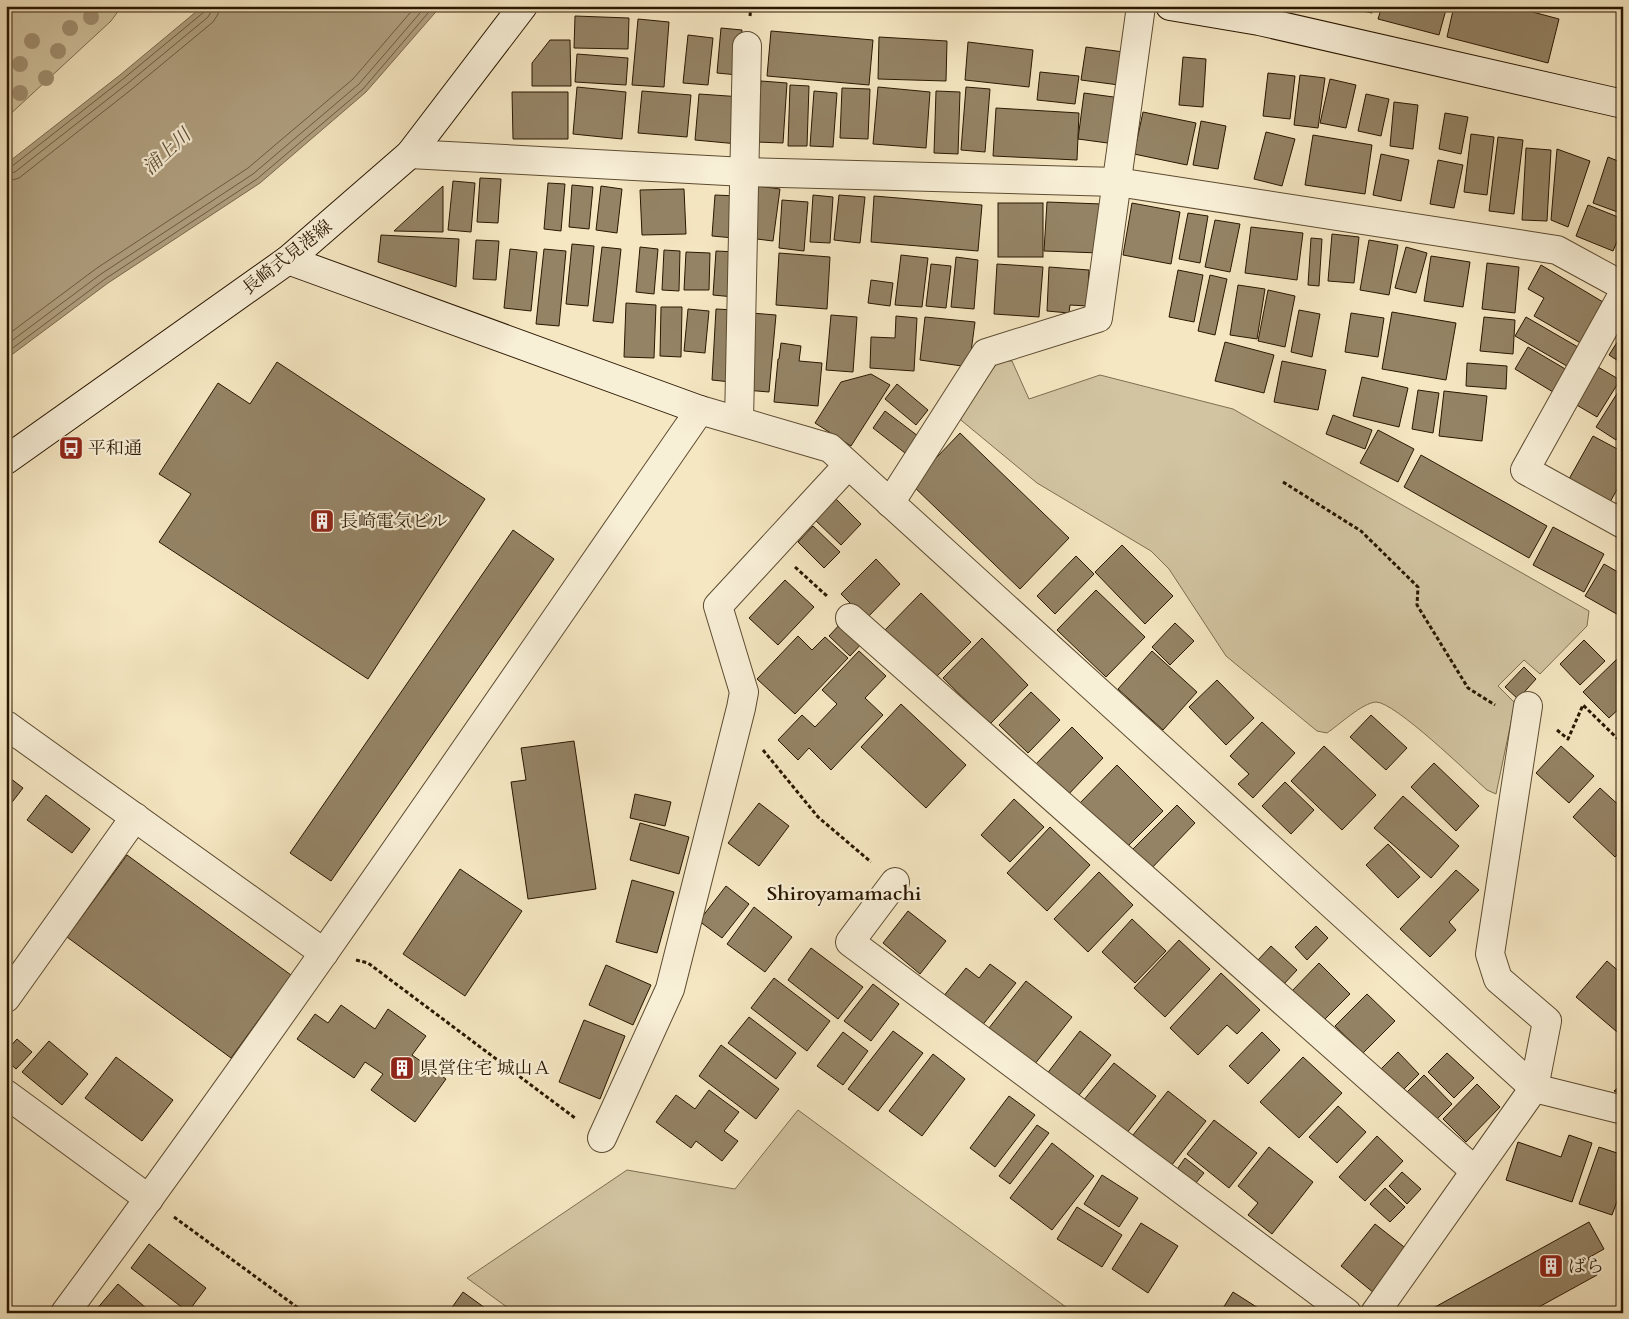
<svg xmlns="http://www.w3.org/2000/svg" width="1629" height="1319" font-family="Cardo,'Noto Serif JP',serif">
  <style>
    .green { fill: #d2c4a1; stroke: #7e6e50 }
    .water { fill: #b0a080; stroke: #7a694d }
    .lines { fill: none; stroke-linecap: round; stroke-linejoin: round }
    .shore { stroke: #6d5c40; stroke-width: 1 }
    .building { fill: #948365; stroke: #2a1700 }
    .street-casing { stroke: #5d4b30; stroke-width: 30 }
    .secondary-casing { stroke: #2a1700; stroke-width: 30 }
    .path { stroke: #2a1700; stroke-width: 3; stroke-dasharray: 4 2.5; stroke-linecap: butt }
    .street { stroke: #f8efd7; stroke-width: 28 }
    .secondary { stroke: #f8efd7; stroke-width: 28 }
    .tree { fill: #a19172 }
    .labels { text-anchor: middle; stroke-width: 4.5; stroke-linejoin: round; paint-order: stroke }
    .street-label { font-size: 18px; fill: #2a1700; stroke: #f8efd7 }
    .poi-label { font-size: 18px; fill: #2a1700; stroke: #f8efd7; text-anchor: start }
    .water-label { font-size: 19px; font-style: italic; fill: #604e33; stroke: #f8efd7 }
    .quarter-label { font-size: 20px; font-weight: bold; fill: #2a1700; stroke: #f8efd7 }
  </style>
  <rect width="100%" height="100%" fill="#f5e7c2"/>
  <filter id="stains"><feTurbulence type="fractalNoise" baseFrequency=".004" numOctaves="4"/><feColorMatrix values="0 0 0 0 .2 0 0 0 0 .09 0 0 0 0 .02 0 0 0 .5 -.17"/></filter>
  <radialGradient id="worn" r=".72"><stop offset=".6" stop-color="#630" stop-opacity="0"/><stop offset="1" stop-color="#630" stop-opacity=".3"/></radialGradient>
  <g class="green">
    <polygon points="6,6 122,6 111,21 6,118"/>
    <path d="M999 361H1012L1029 399 1100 375 1233 409 1589 611 1587 626 1540 674 1524 660 1498 686 1515 703 1496 794 1487 790C1469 774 1395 702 1376 702 1362 703 1339 725 1327 733L1317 731 1226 656 1169 569 1151 551 1037 483 956 416Z"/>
    <polygon points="798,1110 1074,1313 515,1313 467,1278 627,1170 735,1189"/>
  </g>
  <polygon class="water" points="203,6 441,6 366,92 260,183 108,283 6,359 6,164 120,75"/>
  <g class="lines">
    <g class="shore">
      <polyline points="6,168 11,167 123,79 204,12 206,6"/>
      <polyline points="6,174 15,172 127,84 208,17 211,12 212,6"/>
      <polyline points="6,182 19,178 132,89 213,22 218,14 219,6"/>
      <polyline points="6,336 97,268 248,168 353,79 416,6"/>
      <polyline points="6,345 101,274 253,174 359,84 426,6"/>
      <polyline points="6,353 105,279 257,179 363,89 434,6"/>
    </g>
  </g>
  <g class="building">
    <polygon points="1337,6 1373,6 1372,13"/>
    <polygon points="1382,6 1447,6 1439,35 1378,19"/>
    <polygon points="1454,6 1510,6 1559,19 1548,63 1447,37"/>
    <polygon points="575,16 629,18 628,49 574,48"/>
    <polygon points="638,19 669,22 664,87 632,85"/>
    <polygon points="721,28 742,30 738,75 717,73"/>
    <polygon points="771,31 873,40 869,85 767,76"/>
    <polygon points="688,35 713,38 708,85 683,83"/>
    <polygon points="879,37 947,41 946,81 878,79"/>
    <polygon points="550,40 570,40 571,86 532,86 532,63"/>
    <polygon points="968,42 1033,50 1029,87 965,80"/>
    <polygon points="1086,47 1124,52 1119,85 1081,80"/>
    <polygon points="577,54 628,58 626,85 575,82"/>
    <polygon points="1183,57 1206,59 1203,107 1179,105"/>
    <polygon points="1040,72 1079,76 1075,104 1037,100"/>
    <polygon points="1268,73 1295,76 1290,119 1263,116"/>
    <polygon points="1300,75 1325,78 1318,128 1294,125"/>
    <polygon points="1330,79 1356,85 1346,128 1320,123"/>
    <polygon points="761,81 787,83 783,143 757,142"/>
    <polygon points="790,85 809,86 807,146 788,146"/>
    <polygon points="577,87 626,92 622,139 573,134"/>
    <polygon points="878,87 930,92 926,148 873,144"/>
    <polygon points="966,87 990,89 985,152 961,150"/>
    <polygon points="842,88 870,89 868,139 840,138"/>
    <polygon points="642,91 691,95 687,137 638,133"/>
    <polygon points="814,91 837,93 833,147 810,146"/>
    <polygon points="936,91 960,92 958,154 934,153"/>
    <polygon points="512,92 568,92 568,139 513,139"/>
    <polygon points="1084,93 1121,98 1115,144 1078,139"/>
    <polygon points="699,94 742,97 738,144 695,140"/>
    <polygon points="1366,94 1389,99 1381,136 1358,131"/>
    <polygon points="1394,102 1418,105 1413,149 1390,146"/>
    <polygon points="996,108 1079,113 1077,160 993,156"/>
    <polygon points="1143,112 1196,123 1187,165 1134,154"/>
    <polygon points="1445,113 1468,117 1461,154 1439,149"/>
    <polygon points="1201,121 1226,126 1218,169 1193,165"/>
    <polygon points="1266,132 1295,139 1282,186 1254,179"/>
    <polygon points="1471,134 1494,137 1487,195 1464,192"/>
    <polygon points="1313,135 1372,145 1365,194 1305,185"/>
    <polygon points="1498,137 1523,140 1514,214 1489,211"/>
    <polygon points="1526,148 1551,150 1547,221 1522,220"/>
    <polygon points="1557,149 1590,161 1568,227 1551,220"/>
    <polygon points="1381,154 1409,160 1401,201 1373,195"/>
    <polygon points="1608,157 1623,163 1623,214 1593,203"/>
    <polygon points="1438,160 1463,165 1454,208 1430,204"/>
    <polygon points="480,178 501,179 498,223 477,222"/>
    <polygon points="453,181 475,183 471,232 448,230"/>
    <polygon points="548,183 565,184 561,231 544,229"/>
    <polygon points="572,185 593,187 589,229 569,227"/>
    <polygon points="443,186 443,232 394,231"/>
    <polygon points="601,186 622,189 617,233 596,230"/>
    <polygon points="757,186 780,189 773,241 749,238"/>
    <polygon points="684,189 686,234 642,235 640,190"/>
    <polygon points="715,195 737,196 734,238 712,236"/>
    <polygon points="813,195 833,197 830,243 810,242"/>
    <polygon points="839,195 865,197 860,243 834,240"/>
    <polygon points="874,196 982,205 978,251 871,242"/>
    <polygon points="782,200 808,202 804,251 779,248"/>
    <polygon points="1047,202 1102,204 1100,253 1044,251"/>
    <rect x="998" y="203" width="45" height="54"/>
    <polygon points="1132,203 1180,212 1171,264 1123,255"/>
    <polygon points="1588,205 1623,219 1623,227 1613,251 1576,236"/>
    <polygon points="1188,213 1208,216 1200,263 1179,259"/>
    <polygon points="1215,220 1240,224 1230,272 1205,267"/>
    <polygon points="1251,227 1303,233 1297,280 1245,273"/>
    <polygon points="1332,234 1359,237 1354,283 1328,281"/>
    <polygon points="381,235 459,239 456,287 378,262"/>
    <polygon points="1311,238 1322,239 1319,286 1308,285"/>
    <polygon points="476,240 499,241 496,280 473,279"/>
    <polygon points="1369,240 1398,245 1389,295 1360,290"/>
    <polygon points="572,244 594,246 588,306 566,304"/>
    <polygon points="602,247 621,249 613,323 593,321"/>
    <polygon points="640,247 658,249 654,294 636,292"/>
    <polygon points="1406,247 1427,253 1416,293 1395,288"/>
    <polygon points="510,249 537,252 531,311 504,308"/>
    <polygon points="544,249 566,251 559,326 536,324"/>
    <polygon points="664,250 680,251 679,291 662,290"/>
    <polygon points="716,251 737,252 734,297 713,295"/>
    <polygon points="686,252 710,253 709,290 684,290"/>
    <polygon points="779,253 830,257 827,309 776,305"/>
    <polygon points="901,255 928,258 922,307 895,305"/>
    <polygon points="1431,256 1470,262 1463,307 1424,301"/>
    <polygon points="956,257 978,260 974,309 951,307"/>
    <polygon points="1487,263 1519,267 1515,313 1482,309"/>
    <polygon points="931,264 951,266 946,308 926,306"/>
    <polygon points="997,264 1043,267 1039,317 994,314"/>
    <polygon points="1541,265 1608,305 1584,345 1534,316 1544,298 1528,289"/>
    <polygon points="1049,267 1089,270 1087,306 1070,305 1069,313 1047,311"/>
    <polygon points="1178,270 1203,275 1194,322 1169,317"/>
    <polygon points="1210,275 1227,279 1215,335 1198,331"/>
    <polygon points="871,280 893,283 890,306 868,303"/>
    <polygon points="1238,285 1265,289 1257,339 1230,335"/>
    <polygon points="1268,290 1295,296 1285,347 1258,341"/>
    <polygon points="626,303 656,305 654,358 624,357"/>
    <polygon points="661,307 682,307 681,357 660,356"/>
    <polygon points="688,309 709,311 705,353 684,351"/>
    <polygon points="716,309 735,310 731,382 712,380"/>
    <polygon points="1299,310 1320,314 1312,357 1291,352"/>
    <polygon points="1392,312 1456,323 1446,380 1382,369"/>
    <polygon points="751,313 776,315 769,392 745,390"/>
    <polygon points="1351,313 1384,318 1378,357 1345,352"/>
    <polygon points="831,315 857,317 853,372 826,370"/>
    <polygon points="896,316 917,318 914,371 870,368 871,337 895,338"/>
    <polygon points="925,317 975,322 969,367 920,360"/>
    <polygon points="1484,317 1515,320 1513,354 1480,351"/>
    <polygon points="1526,317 1583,350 1572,369 1515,336"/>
    <polygon points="1623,333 1623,364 1609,355"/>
    <polygon points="1225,342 1274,355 1264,393 1215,381"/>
    <polygon points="781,343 801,346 799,361 822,363 818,406 774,402 778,359 779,359"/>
    <polygon points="1528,347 1567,370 1553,392 1515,369"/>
    <polygon points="1282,361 1326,370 1318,410 1274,402"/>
    <polygon points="277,362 485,499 368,679 159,542 191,494 159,474 218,383 250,404"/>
    <polygon points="1467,363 1507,366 1506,389 1466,386"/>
    <polygon points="1598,367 1620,380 1597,417 1575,404"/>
    <polygon points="871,374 890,385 851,446 815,423 841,382"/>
    <polygon points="1362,377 1408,388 1399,427 1353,416"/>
    <polygon points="897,384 928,410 916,425 885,399"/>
    <polygon points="1623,384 1623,429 1616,440 1596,427"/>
    <polygon points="1418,390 1439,393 1433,433 1412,429"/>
    <polygon points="1444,391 1487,396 1482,441 1439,436"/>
    <polygon points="885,411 918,436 905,453 873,428"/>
    <polygon points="1333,415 1372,430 1365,449 1326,434"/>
    <polygon points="1378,430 1414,449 1398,482 1360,463"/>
    <polygon points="960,433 1069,538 1020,589 911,484"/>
    <polygon points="1593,436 1623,452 1623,479 1610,502 1569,479"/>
    <polygon points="1421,455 1547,526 1529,558 1404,487"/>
    <polygon points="1623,493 1623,517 1612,511"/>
    <polygon points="835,498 861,524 841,545 814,519"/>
    <polygon points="813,526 840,552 824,568 798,542"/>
    <polygon points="1553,527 1604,554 1584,592 1533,565"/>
    <polygon points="513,530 554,559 331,881 290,853"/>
    <polygon points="1122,545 1173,596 1145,624 1095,572"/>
    <polygon points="1076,556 1094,574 1055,614 1037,596"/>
    <polygon points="876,559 900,584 866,619 841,594"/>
    <polygon points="1604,564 1623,575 1622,617 1585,596"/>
    <polygon points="785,580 814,607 778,645 749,618"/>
    <polygon points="1096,590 1145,637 1106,677 1057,630"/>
    <polygon points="921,593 971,642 934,679 885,630"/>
    <polygon points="842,622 863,642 850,656 829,636"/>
    <polygon points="1175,623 1194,641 1170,665 1152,647"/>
    <polygon points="798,636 812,650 825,637 848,658 795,714 757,679"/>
    <polygon points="982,638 1028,685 990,724 943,678"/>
    <polygon points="1584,640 1605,661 1580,685 1560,664"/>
    <polygon points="859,651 886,676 865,698 883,715 831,770 809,748 798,760 778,740 802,715 815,727 837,704 822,690"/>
    <polygon points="1152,651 1197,692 1163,730 1118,689"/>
    <polygon points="1617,659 1623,665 1623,705 1609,718 1583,692"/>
    <polygon points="1524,667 1536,679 1518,699 1505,687"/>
    <polygon points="1217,680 1254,718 1226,745 1189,707"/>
    <polygon points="1031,692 1060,720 1028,753 999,725"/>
    <polygon points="901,704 966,765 926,808 861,747"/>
    <polygon points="1371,715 1407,748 1386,770 1350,737"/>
    <polygon points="1262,722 1295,753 1253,798 1238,784 1249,774 1230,756"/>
    <polygon points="1072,727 1103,758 1065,798 1033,767"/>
    <polygon points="574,741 596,889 528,899 511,782 526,780 521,748"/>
    <polygon points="1324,746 1376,795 1342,830 1291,781"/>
    <polygon points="1561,746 1594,776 1569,803 1536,773"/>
    <polygon points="1434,763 1479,806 1456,831 1411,787"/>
    <polygon points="1117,765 1163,811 1124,850 1078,805"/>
    <polygon points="6,775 23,788 6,810"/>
    <polygon points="1285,782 1314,810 1291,834 1262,806"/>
    <polygon points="1600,788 1623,809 1623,849 1615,857 1573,817"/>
    <polygon points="635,794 671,802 665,826 630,818"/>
    <polygon points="46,795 90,829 72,853 27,820"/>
    <polygon points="1403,796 1459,846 1431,878 1374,828"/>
    <polygon points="1014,799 1044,827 1010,862 981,835"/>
    <polygon points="759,803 789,826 759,866 728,843"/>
    <polygon points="1177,805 1195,823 1148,872 1129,853"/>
    <polygon points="640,823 689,837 679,874 630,860"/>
    <polygon points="1050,827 1090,865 1047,911 1007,873"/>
    <polygon points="1388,844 1420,877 1398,898 1366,865"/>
    <polygon points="127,855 291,975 231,1058 67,937"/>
    <polygon points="460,869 522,911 465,996 403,954"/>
    <polygon points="1456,870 1479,890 1449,922 1456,930 1430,957 1400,929"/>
    <polygon points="1099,872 1133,905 1088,952 1054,919"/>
    <polygon points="632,880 674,892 657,953 616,942"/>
    <polygon points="726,886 749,904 722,938 699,921"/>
    <polygon points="754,907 792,937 765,972 727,944"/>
    <polygon points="908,911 946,941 920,974 883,943"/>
    <polygon points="1132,919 1166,951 1135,983 1102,952"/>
    <polygon points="1316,926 1328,938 1307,960 1295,947"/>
    <polygon points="1179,940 1210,969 1165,1017 1134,988"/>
    <polygon points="1271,946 1297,970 1283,985 1258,960"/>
    <polygon points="811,948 863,987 838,1019 788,980"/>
    <polygon points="1607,961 1623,975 1623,1037 1576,997"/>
    <polygon points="1319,963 1350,994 1322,1022 1291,992"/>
    <polygon points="990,964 1016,983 981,1027 943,997 966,968 979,978"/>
    <polygon points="606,965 651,985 633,1025 589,1005"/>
    <polygon points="1221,973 1260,1010 1237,1034 1227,1025 1198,1055 1170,1028"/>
    <polygon points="774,978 830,1021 807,1051 751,1008"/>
    <polygon points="1026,981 1072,1017 1034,1065 989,1028"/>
    <polygon points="873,984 899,1004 871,1041 844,1021"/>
    <polygon points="1367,994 1395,1021 1363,1053 1335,1026"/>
    <polygon points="341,1005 375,1029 388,1009 426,1036 412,1055 446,1079 415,1122 371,1090 383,1074 365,1062 354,1078 297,1039 315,1014 328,1023"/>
    <polygon points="749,1017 796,1053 776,1079 728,1043"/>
    <polygon points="584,1020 625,1036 600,1099 559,1082"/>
    <polygon points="893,1031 923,1053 878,1111 848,1089"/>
    <polygon points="1080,1031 1111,1055 1076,1099 1046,1075"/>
    <polygon points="843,1032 868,1051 843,1085 817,1066"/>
    <polygon points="1262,1032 1280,1050 1248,1084 1229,1066"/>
    <polygon points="17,1039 32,1052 16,1069 6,1060 6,1051"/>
    <polygon points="49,1041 88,1074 62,1105 22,1072"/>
    <polygon points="721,1045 779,1089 756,1119 699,1076"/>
    <polygon points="1398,1052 1419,1074 1401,1092 1380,1070"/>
    <polygon points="1447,1053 1474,1078 1454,1098 1428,1072"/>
    <polygon points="933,1054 965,1079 922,1136 889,1111"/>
    <polygon points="116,1057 173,1100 142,1141 85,1098"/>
    <polygon points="1303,1057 1342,1093 1299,1138 1260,1102"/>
    <polygon points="1114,1063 1156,1096 1126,1134 1083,1101"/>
    <polygon points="1424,1075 1452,1104 1434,1122 1406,1093"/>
    <polygon points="1623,1083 1623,1094 1614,1091"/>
    <polygon points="1477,1084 1500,1107 1466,1142 1443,1119"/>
    <polygon points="709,1090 739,1112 724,1131 738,1141 722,1161 696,1141 691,1148 656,1122 676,1095 695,1109"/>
    <polygon points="1168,1091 1206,1121 1171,1166 1133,1135"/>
    <polygon points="1009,1096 1035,1115 995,1167 970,1148"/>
    <polygon points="1338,1106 1366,1132 1337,1163 1309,1137"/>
    <polygon points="1214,1120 1257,1153 1229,1188 1187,1154"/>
    <polygon points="1037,1125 1049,1133 1010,1184 999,1176"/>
    <polygon points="1569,1135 1592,1143 1572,1202 1506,1180 1518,1142 1561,1157"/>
    <polygon points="1377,1136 1403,1161 1365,1201 1339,1177"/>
    <polygon points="1052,1143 1094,1176 1052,1230 1010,1198"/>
    <polygon points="1269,1147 1313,1182 1272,1234 1248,1215 1258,1203 1238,1186"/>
    <polygon points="1599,1147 1623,1155 1623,1185 1612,1215 1579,1204"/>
    <polygon points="1185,1158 1204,1173 1191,1189 1173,1175"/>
    <polygon points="1402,1172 1421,1189 1407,1204 1389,1186"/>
    <polygon points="1102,1175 1138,1198 1119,1227 1084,1204"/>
    <polygon points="1385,1188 1405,1207 1390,1222 1370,1204"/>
    <polygon points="1077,1207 1122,1235 1102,1267 1057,1239"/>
    <polygon points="1589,1222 1604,1249 1588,1258 1597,1275 1528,1313 1426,1312"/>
    <polygon points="1141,1223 1178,1246 1148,1293 1112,1269"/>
    <polygon points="1375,1224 1408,1250 1374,1293 1341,1266"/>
    <polygon points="149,1244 206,1288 188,1312 131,1268"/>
    <polygon points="118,1284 152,1313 98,1313 95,1311"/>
    <polygon points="463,1292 492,1313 448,1313"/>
    <polygon points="1233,1292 1266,1313 1220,1313"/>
  </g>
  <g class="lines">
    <defs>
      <g id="street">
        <polyline points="410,154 745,172 1117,182 1557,250 1623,286"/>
        <polyline points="1623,294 1525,470 1623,524"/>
        <polyline points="739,421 747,46"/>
        <polyline points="890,503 986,353 1098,318 1141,6"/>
        <polyline points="850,618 1475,1171"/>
        <polyline points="6,725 324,953"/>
        <polyline points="895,882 850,942 1347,1313"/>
        <polyline points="6,998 135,817"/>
        <polyline points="6,1094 149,1199"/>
        <polyline points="602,1138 670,989 741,708 744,692 718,606 848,465"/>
        <path d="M65 1313C284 1017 491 712 700 410L830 448 1534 1088 1623 1110"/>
        <polyline points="1375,1313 1534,1088 1547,1021 1498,979 1490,954 1528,706"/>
      </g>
      <g id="secondary">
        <polyline points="1170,6 1259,21 1623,104"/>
        <polyline points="288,260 700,410"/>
        <polyline points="6,460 288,260 410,154 523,6"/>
      </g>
    </defs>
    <use href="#street" class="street-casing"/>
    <use href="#secondary" class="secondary-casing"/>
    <g class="path">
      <polyline points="750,16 751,6"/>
      <polyline points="1283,482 1361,531 1418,587 1417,605 1468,688 1495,705"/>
      <polyline points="795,567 828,597"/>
      <polyline points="1557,730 1568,739 1583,705 1623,744"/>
      <polyline points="763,750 818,817 871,862"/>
      <polyline points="356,960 368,963 575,1118"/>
      <polyline points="174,1217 305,1313"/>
    </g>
    <use href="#street" class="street"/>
    <use href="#secondary" class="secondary"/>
  </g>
  <g class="tree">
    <circle cx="91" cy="17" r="8"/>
    <circle cx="70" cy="28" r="8"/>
    <circle cx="32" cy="41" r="8"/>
    <circle cx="58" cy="51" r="8"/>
    <circle cx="20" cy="64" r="8"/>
    <circle cx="46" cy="78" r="8"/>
    <circle cx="20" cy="93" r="8"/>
  </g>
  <defs>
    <symbol id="bus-square" viewBox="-11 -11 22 22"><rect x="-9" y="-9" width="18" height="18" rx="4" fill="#8f2418" stroke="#f8efd7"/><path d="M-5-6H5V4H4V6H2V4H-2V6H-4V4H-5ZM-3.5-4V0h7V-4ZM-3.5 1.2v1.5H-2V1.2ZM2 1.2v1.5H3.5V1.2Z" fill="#fff"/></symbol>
    <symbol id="building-square" viewBox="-11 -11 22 22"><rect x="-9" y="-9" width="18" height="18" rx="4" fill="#8f2418" stroke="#f8efd7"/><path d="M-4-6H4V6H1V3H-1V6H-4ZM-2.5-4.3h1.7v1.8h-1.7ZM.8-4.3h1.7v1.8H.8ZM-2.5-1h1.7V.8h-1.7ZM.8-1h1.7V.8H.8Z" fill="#fff"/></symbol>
  </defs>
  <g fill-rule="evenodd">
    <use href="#bus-square" x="57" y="434" width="28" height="28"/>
    <use href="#building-square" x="308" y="507" width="28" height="28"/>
    <use href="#building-square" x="388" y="1054" width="28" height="28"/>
    <use href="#building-square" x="1537" y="1252" width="28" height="28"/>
  </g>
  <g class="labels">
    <g class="street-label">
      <text transform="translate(287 257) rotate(-38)" y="6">長崎式見港線</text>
    </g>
    <g class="poi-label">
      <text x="88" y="454">平和通</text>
      <text x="340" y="527">長崎電気ビル</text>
      <text x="420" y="1074">県営住宅 城山Ａ</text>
      <text x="1568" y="1272">ばら</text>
    </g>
    <g class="water-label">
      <text transform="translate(166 151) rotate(-43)" y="7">浦上川</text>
    </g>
    <g class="quarter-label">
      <text x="844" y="900">Shiroyamamachi</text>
    </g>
  </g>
  <rect width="1629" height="1319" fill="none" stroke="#f5e7c2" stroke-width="25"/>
  <rect x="8" y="8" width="1614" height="1304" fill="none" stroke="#2a1700" stroke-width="2.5"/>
  <rect x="12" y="12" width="1604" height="1294" fill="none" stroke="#2a1700"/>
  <rect width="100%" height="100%" filter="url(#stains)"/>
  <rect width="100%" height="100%" fill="url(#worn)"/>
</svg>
